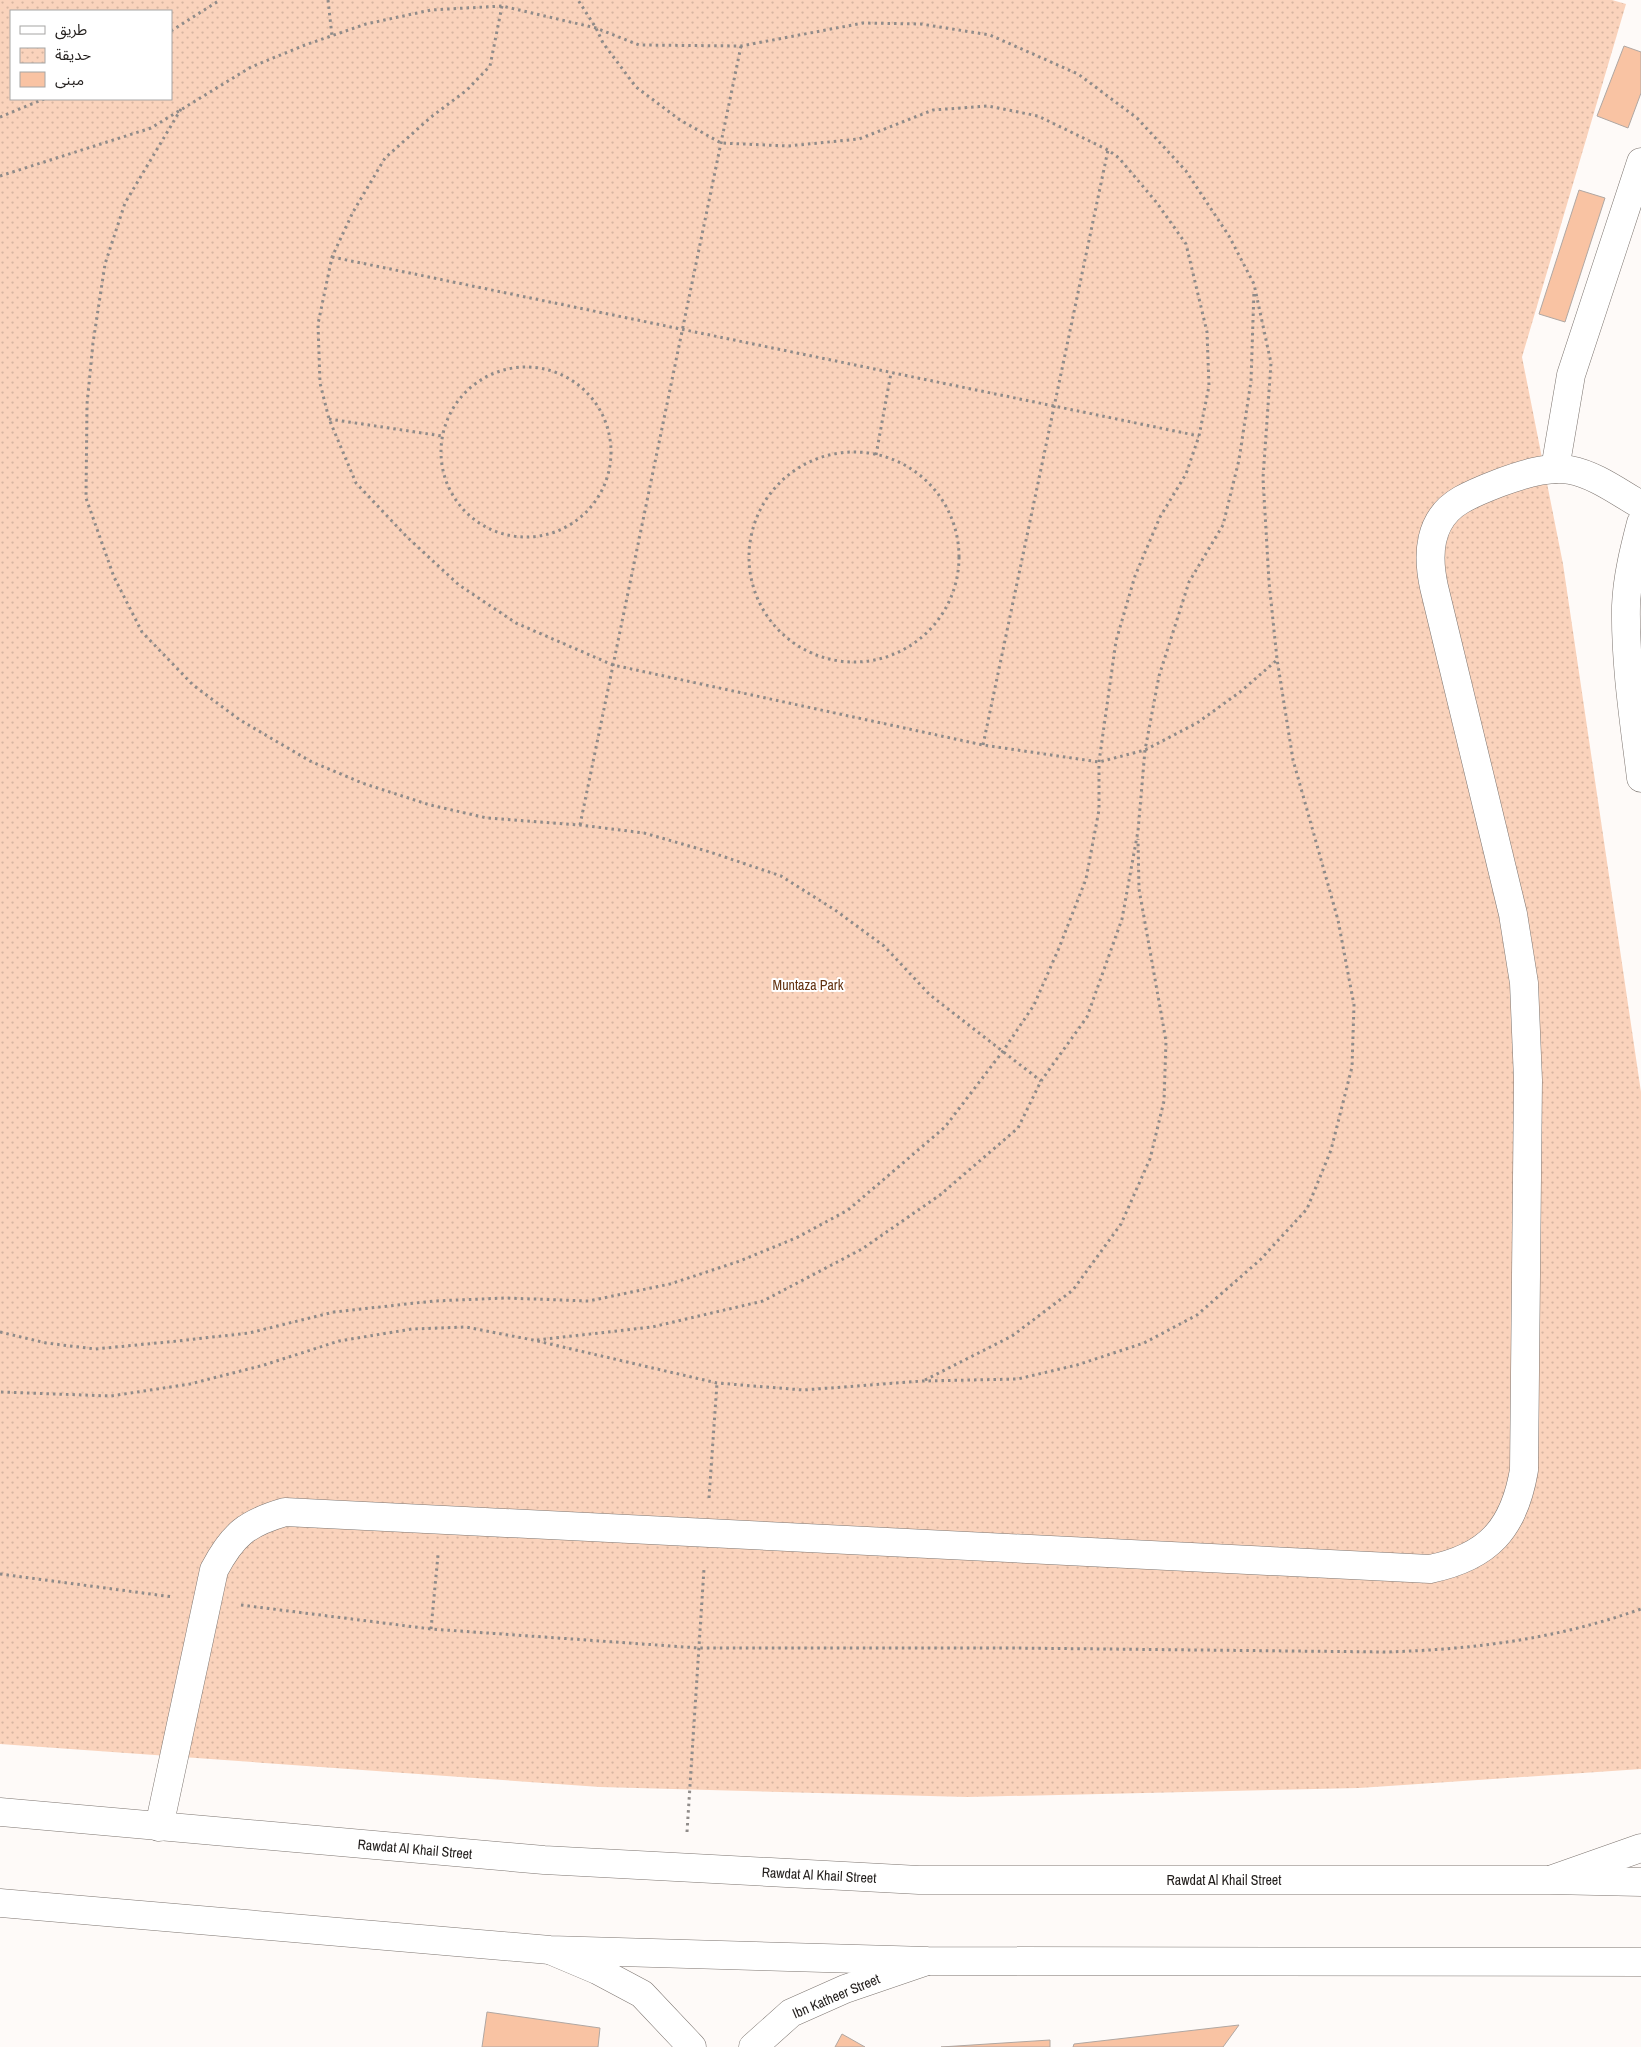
<svg xmlns="http://www.w3.org/2000/svg" width="1641" height="2047" font-family="'Archivo Narrow','Noto Sans Arabic',sans-serif">
  <style>
    .park { fill: url(#park-dots); fill-rule: evenodd }
    .building { fill: #f9c3a3; stroke: #b0a7a2 }
    .lines { fill: none; stroke-linecap: round; stroke-linejoin: round }
    .minor-casing { stroke: #7d7570; stroke-width: 29 }
    .major-casing { stroke: #7d7570; stroke-width: 29 }
    .path { stroke: #8f8b89; stroke-width: 3; stroke-dasharray: 2.5 4; stroke-linecap: butt }
    .minor { stroke: #fff; stroke-width: 28 }
    .major { stroke: #fff; stroke-width: 28 }
    .labels { text-anchor: middle; stroke-width: 4; stroke-linejoin: round; paint-order: stroke }
    .park-label { font-size: 14px; fill: #633210; stroke: #fff }
    .street-label { font-size: 14px; fill: #211d1b; stroke: #fff }
  </style>
  <defs>
    <pattern id="park-dots" width="8" height="8" patternUnits="userSpaceOnUse" patternTransform="scale(1.25)"><rect width="8" height="8" fill="#fad3bc"/><path d="M2 2h.1M6 6h.1" fill="none" stroke="#d6b5a1" stroke-width="1.8" stroke-linecap="round"/></pattern>
  </defs>
  <rect width="100%" height="100%" fill="#fefaf8"/>
  <path class="park" d="M0 0H1612L1626 4 1522 357 1563 564 1641 1092V1769L1359 1788 967 1797 600 1787 0 1744ZM11 11H171V99H11Z"/>
  <g class="building">
    <polygon points="1624,46 1641,52 1641,93 1628,128 1597,116"/>
    <polygon points="1579,190 1605,198 1565,322 1539,314"/>
    <polygon points="487,2012 600,2028 598,2047 482,2047"/>
    <polygon points="1239,2025 1223,2047 1073,2047 1074,2044"/>
    <polygon points="842,2034 865,2047 835,2047"/>
    <polygon points="1050,2040 1050,2047 941,2047"/>
  </g>
  <g class="lines">
    <defs>
      <g id="minor">
        <polyline points="1555,469 1571,375 1641,162"/>
        <path d="M1641 523C1634 550 1627 578 1626 606 1625 664 1634 721 1641 778"/>
        <path d="M159 1827 214 1570C233 1534 247 1523 285 1512L1430 1569C1488 1557 1514 1529 1524 1470L1528 1080 1524 983 1513 914 1434 587C1427 555 1428 519 1461 500 1473 493 1486 488 1499 483 1520 475 1547 466 1570 470 1596 475 1618 492 1641 505"/>
        <polyline points="1553,1879 1641,1848"/>
        <polyline points="552,1951 597,1970 642,1994 692,2047"/>
        <polyline points="753,2047 791,2013 845,1989 924,1962"/>
      </g>
      <g id="major">
        <polyline points="0,1812 544,1860 919,1880 1549,1880 1641,1882"/>
        <polyline points="0,1903 550,1950 928,1961 1641,1962"/>
      </g>
    </defs>
    <use href="#minor" class="minor-casing"/>
    <use href="#major" class="major-casing"/>
    <g class="path">
      <polyline points="328,0 332,36"/>
      <polyline points="502,6 490,66 467,90 431,117 385,158 353,212 332,257 318,324 320,383 329,419 356,483 407,537 459,585 516,623 613,665 983,745 1099,762 1145,750 1197,723 1240,692 1277,660"/>
      <polyline points="171,31 220,0"/>
      <polyline points="181,109 125,203 105,264 93,343 87,404 86,498 114,577 142,632 193,685 240,720 310,761 362,783 430,805 487,818 580,825 644,833 710,852 781,876 835,910 884,946 930,995 1041,1081"/>
      <polyline points="0,117 44,99"/>
      <polyline points="0,176 151,128 251,67 305,45 366,24 431,10 502,6 596,28 639,45 741,46 863,23 921,24 990,35 1078,74 1137,118 1186,171 1229,236 1254,284 1271,363 1263,478 1269,582 1277,659 1293,760 1338,920 1354,1005 1352,1067 1331,1150 1307,1209 1260,1260 1197,1315 1144,1343 1077,1365 1018,1379 923,1381 803,1390 717,1383 533,1340 466,1327 412,1329 339,1341 264,1365 190,1384 111,1396 0,1392"/>
      <polyline points="332,257 1199,436"/>
      <circle cx="526" cy="452" r="85"/>
      <polyline points="329,419 442,436"/>
      <circle cx="854" cy="557" r="105"/>
      <polyline points="876,455 891,373"/>
      <polyline points="983,745 1108,150"/>
      <polyline points="580,825 741,46"/>
      <polyline points="0,1332 46,1343 95,1349 168,1342 249,1333 334,1312 434,1301 505,1298 589,1301 670,1284 740,1261 798,1237 848,1210 945,1127 1003,1051 1034,1005 1059,948 1086,879 1099,810 1099,762 1116,641 1135,576 1160,517 1186,474 1199,436 1209,386 1207,332 1186,244 1157,203 1119,158 1108,150 1038,116 988,106 933,110 859,139 788,146 721,143 680,120 636,87 603,43 596,28 578,0"/>
      <polyline points="537,1340 652,1327 763,1301 862,1249 940,1195 1018,1128 1041,1081 1087,1017 1122,919 1138,831 1145,750 1159,676 1189,582 1223,525 1239,460 1251,381 1254,290"/>
      <polyline points="925,1380 1012,1336 1073,1290 1121,1224 1150,1159 1164,1101 1166,1041 1139,889 1138,839"/>
      <polyline points="709,1498 717,1383"/>
      <polyline points="0,1574 173,1597"/>
      <path d="M241 1605 431 1629 699 1648H1011L1387 1652C1477 1649 1556 1639 1641 1609"/>
      <polyline points="431,1629 438,1555"/>
      <polyline points="687,1832 704,1569"/>
    </g>
    <use href="#minor" class="minor"/>
    <use href="#major" class="major"/>
  </g>
  <g class="labels">
    <g class="park-label">
      <text x="808" y="990">Muntaza Park</text>
    </g>
    <g class="street-label">
      <text transform="translate(415 1849) rotate(5)" y="5">Rawdat Al Khail Street</text>
      <text transform="translate(819 1875) rotate(3)" y="5">Rawdat Al Khail Street</text>
      <text x="1224" y="1885">Rawdat Al Khail Street</text>
      <text transform="translate(836 1996) rotate(-23)" y="5">Ibn Katheer Street</text>
    </g>
  </g>
  <rect x="10" y="10" width="162" height="90" fill="#ffffff" stroke="#a6a5a4"/>
  <rect x="20" y="26" width="25" height="8" fill="#ffffff" stroke="#a6a5a4"/>
  <text x="55" y="35" font-size="15" fill="#211d1b">طريق</text>
  <rect x="20" y="48" width="25" height="15" fill="url(#park-dots)" stroke="#a6a5a4"/>
  <text x="55" y="60" font-size="15" fill="#211d1b">حديقة</text>
  <rect x="20" y="72" width="25" height="15" fill="#f9c3a3" stroke="#a6a5a4"/>
  <text x="55" y="85" font-size="15" fill="#211d1b">مبنى</text>
</svg>
